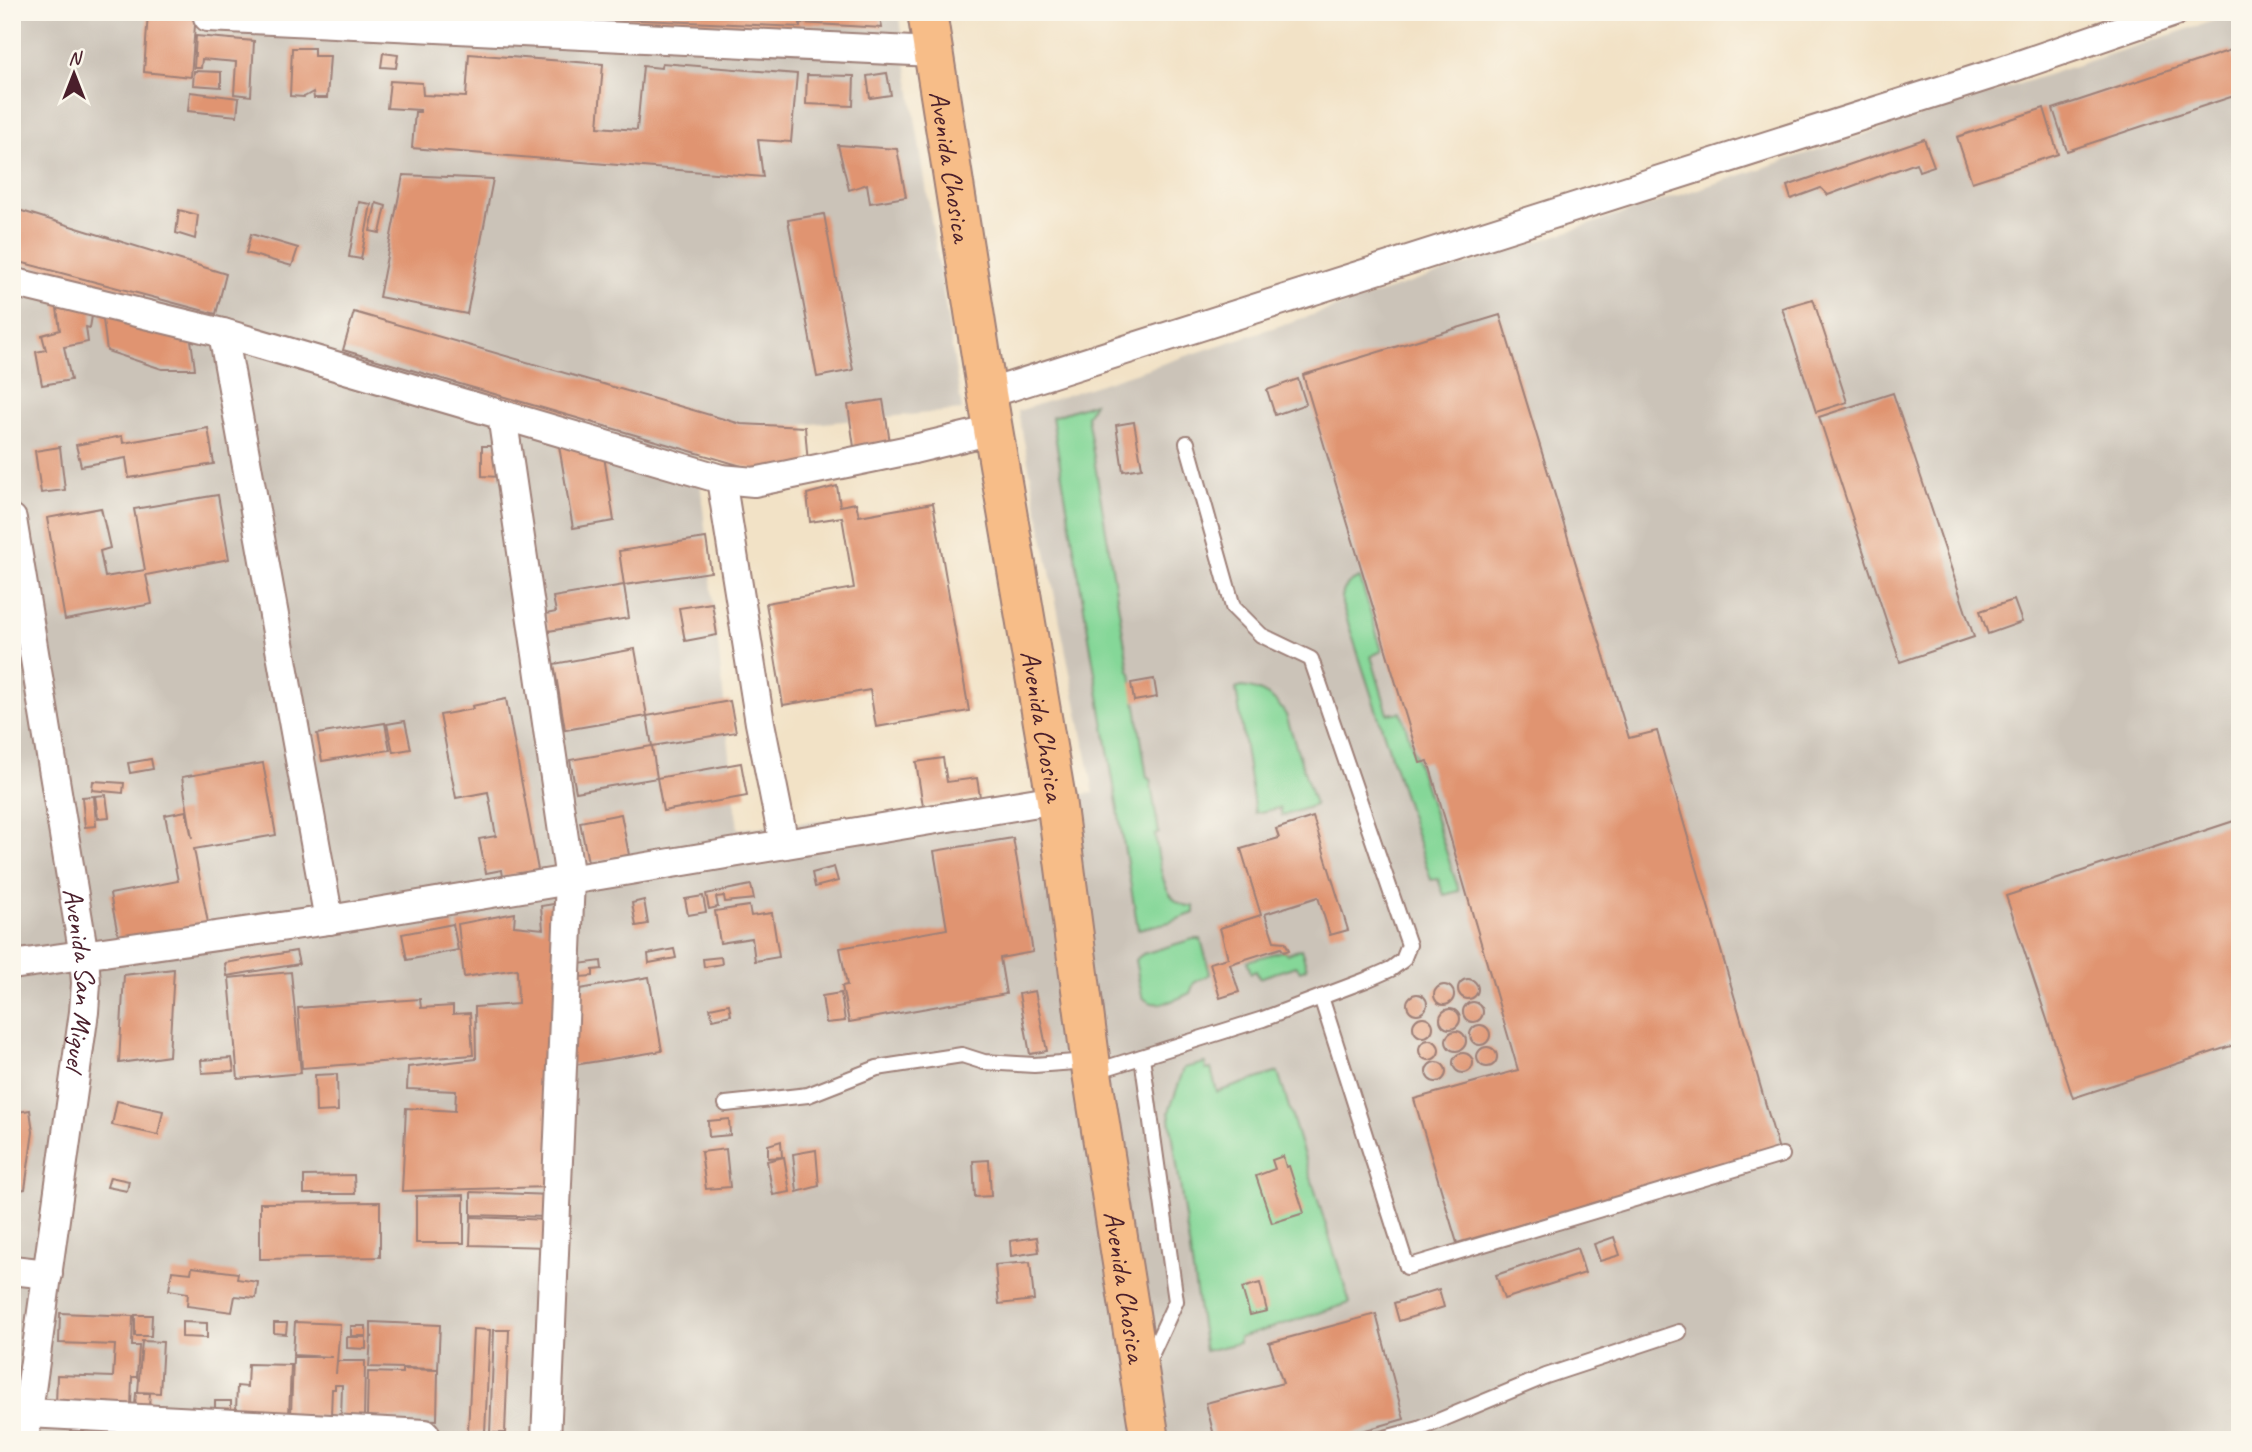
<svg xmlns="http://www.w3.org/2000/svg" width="2252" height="1452" font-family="Caveat,sans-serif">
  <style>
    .industrial { fill: #cbc3b8 }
    .green { fill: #85d798; stroke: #687b62; stroke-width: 2 }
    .building { fill: #e09471 }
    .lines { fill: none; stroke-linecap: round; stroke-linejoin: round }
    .service-casing { stroke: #9e8078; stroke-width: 18 }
    .minor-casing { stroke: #9e8078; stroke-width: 32 }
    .primary-casing { stroke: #9e8078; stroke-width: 42 }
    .service { stroke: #fff; stroke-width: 14 }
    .minor { stroke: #fff; stroke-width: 28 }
    .primary { stroke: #f7bd88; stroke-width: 38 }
    .labels { text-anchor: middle; stroke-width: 5; stroke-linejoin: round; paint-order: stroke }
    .street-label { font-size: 28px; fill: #4a1f2b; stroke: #fbf7ec }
  </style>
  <rect width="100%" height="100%" fill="#fbf7ec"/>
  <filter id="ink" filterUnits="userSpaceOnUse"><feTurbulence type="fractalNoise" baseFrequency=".0143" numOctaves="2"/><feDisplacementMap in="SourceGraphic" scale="14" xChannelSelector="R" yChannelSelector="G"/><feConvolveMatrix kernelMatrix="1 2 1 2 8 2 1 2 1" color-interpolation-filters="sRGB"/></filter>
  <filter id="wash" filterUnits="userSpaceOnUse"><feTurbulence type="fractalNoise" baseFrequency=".00686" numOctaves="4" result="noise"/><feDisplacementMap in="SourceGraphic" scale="28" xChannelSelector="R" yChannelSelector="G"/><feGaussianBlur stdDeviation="1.57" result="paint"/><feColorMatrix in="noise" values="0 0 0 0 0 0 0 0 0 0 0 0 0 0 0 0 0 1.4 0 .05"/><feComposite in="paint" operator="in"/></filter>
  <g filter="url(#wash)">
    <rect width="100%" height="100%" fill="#f2e2c6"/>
    <polygon class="industrial" points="12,12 898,12 962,410 695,435 738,829 1094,793 1018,411 2240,12 2240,1440 12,1440"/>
    <g class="green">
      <path d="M1094 403 1087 416 1129 670 1131 673 1147 778 1150 779 1159 833 1155 835C1159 858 1161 909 1194 906V913L1170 922 1138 929 1052 417Z"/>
      <path d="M1360 578 1382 651 1371 656 1388 714 1401 712 1459 891 1444 895 1438 879 1431 880 1342 604C1341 590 1346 583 1360 578Z"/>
      <path d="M1242 687C1262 689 1276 698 1286 715L1315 805 1282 816 1280 808 1255 813 1236 689Z"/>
      <path d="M1193 939H1201L1210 974 1194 983 1190 993C1176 1000 1153 1011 1142 996L1135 960 1143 954Z"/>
      <polygon points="1301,949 1307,968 1300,971 1296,966 1259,978 1256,971 1251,973 1247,961 1282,951 1287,954"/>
      <polygon points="1205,1063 1206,1070 1211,1069 1217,1092 1278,1072 1350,1303 1239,1338 1239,1343 1205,1351 1169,1112 1184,1068"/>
    </g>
    <g id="blocks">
      <g class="building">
        <polygon points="148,12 196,12 191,77 144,72"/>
        <polygon points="597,12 800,12 800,27 597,18"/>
        <polygon points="802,12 879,12 882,28 801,23"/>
        <polygon points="196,36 254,41 251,96 234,94 236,62 202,59 201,68 194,68"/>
        <polygon points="292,48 314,48 314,56 330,56 327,98 314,98 313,92 304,97 290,96"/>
        <polygon points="2231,50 2240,78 2240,94 2067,151 2053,109"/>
        <polygon points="383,53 398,55 396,68 381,67"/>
        <polygon points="469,54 603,64 598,127 637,130 643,66 661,68 662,63 797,74 791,142 758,140 763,177 412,148 415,112 420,112 420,110 387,108 390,81 422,83 423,95 466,97"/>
        <polygon points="194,71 221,72 221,87 193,85"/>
        <polygon points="887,73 891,95 870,98 867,76"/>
        <polygon points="807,75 854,76 853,106 806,104"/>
        <polygon points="190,92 239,98 237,116 188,111"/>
        <polygon points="2044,108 2058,154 1972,182 1957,137"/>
        <polygon points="1924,139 1934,166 1919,171 1916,163 1828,195 1821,188 1791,199 1787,186"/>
        <polygon points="838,145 897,149 906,197 870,203 867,184 849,190"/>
        <polygon points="403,175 493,179 467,314 379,297"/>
        <polygon points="359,202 371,204 361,259 349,257"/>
        <polygon points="376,203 386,206 380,233 370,231"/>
        <polygon points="12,208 226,274 216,314 12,260"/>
        <polygon points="179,210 198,215 195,239 176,233"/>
        <polygon points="824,214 853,370 817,377 788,220"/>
        <polygon points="251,234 298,248 292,266 246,253"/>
        <polygon points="1813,299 1847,402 1816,412 1782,308"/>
        <polygon points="56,301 93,310 90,328 86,327 88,342 64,347 71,380 42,385 36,352 46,350 42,335 60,330"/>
        <polygon points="102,312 191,340 195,369 162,369 107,351"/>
        <polygon points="354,312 741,424 805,427 808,464 759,471 343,350"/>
        <polygon points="1500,315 1629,738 1657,731 1779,1150 1457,1243 1414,1099 1518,1070 1428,761 1420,763 1303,375"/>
        <polygon points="1298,379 1306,404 1275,415 1267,390"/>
        <polygon points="1893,393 1974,637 1900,662 1819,417"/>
        <polygon points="883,400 890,442 854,447 848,405"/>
        <polygon points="1134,422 1142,468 1123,471 1116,425"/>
        <polygon points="208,428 214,464 129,478 126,458 81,466 76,445 122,436 123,443"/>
        <polygon points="482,446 500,446 499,477 482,476"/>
        <polygon points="559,446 604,456 614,521 573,528"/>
        <polygon points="60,447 65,490 41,493 35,451"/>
        <polygon points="837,486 840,506 856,503 859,516 933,503 969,711 876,727 870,690 783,705 766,603 854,588 842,517 810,522 807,494"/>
        <polygon points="218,495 229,559 146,575 152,604 65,620 47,518 101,508 110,548 100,551 105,577 145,570 134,509"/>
        <polygon points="706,538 711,572 624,585 619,551"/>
        <polygon points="624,585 629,618 548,631 546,614 556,612 553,597"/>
        <polygon points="2014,600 2022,622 1988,634 1980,611"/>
        <polygon points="712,603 717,635 685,641 679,608"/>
        <polygon points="635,649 647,716 565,730 554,664"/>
        <polygon points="1154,679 1157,697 1134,701 1131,683"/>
        <polygon points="506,699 538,870 503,877 502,870 486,873 479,839 496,836 488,792 456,798 440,715 473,709 472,706"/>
        <polygon points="730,701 736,732 652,746 657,778 576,792 570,760 652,746 647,716"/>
        <polygon points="405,721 411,749 393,752 387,724"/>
        <polygon points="385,723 390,750 322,761 317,734"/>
        <polygon points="943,758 947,782 977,778 980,797 923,806 916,762"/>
        <polygon points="151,759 153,769 130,773 128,763"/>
        <polygon points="263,763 276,835 194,849 208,923 119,940 110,894 178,881 165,815 186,811 192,838 182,777"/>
        <polygon points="741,763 747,796 663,811 657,778"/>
        <polygon points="93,781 124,783 123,793 92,790"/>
        <polygon points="106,795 109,817 98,818 95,796"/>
        <polygon points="94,796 96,826 85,827 82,797"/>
        <polygon points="621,814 629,855 588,862 580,822"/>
        <polygon points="1313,817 1348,930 1330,935 1318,897 1265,914 1274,941 1285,942 1289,950 1284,952 1281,948 1230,964 1239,992 1220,998 1210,963 1228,958 1220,928 1261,915 1241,849 1279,838 1276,829"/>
        <polygon points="2240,819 2240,1043 2073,1098 2006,896"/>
        <polygon points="1013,838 1033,952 1000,958 1006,994 849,1022 842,986 847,985 840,948 947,929 934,851"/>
        <polygon points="834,867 838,881 815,887 812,873"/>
        <polygon points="751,885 754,899 725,902 724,896 716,897 718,907 709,909 706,894"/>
        <polygon points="703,896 706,912 688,915 685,899"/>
        <polygon points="644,900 648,924 636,926 632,903"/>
        <polygon points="566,902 550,1187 402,1191 406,1108 455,1111 456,1091 407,1089 408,1067 476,1059 475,1007 518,1004 517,969 464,977 458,924 515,913 514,926 543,929 541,906"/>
        <polygon points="749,906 751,916 772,913 779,957 755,961 752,938 720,943 715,911"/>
        <polygon points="453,924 458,950 407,960 402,934"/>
        <polygon points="674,949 676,958 649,963 648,954"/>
        <polygon points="296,951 299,964 227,976 225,963"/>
        <polygon points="721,957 722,964 704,967 703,959"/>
        <polygon points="601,961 602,969 593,970 593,976 579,977 578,964"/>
        <polygon points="174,969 169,1056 119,1063 124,975"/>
        <polygon points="291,972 301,1073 238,1079 229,978"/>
        <polygon points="649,977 662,1051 567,1066 568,991"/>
        <circle cx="1468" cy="989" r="10"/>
        <circle cx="1444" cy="995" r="10"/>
        <polygon points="1035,991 1047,1051 1030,1054 1019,994"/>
        <polygon points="841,993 845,1021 826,1023 822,996"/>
        <circle cx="1417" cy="1004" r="10"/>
        <polygon points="420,999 421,1008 453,1006 453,1014 470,1013 473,1055 302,1068 298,1008"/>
        <circle cx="1473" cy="1012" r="10"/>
        <polygon points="729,1004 731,1015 713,1019 710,1008"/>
        <circle cx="1450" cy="1019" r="10"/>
        <circle cx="1423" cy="1027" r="10"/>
        <circle cx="1480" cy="1035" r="10"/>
        <circle cx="1456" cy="1041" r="10"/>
        <circle cx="1429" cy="1050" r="10"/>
        <circle cx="1487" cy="1057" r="10"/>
        <circle cx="1463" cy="1063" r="10"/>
        <polygon points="232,1058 234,1071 202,1073 201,1060"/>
        <circle cx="1436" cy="1072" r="10"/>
        <polygon points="337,1074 338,1111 316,1112 315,1075"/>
        <polygon points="117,1101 163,1111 158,1135 112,1125"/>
        <polygon points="30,1110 33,1132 25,1189 12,1191 12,1113"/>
        <polygon points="729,1119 730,1135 709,1137 708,1121"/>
        <polygon points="781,1141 782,1157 768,1158 768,1145"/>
        <polygon points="726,1149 730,1187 706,1189 701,1152"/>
        <polygon points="816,1150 819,1186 797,1192 793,1154"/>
        <polygon points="1283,1156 1286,1167 1289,1166 1304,1213 1272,1223 1256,1176 1275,1169 1272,1160"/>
        <polygon points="784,1157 790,1192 773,1195 767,1161"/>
        <polygon points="989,1160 991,1196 975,1197 973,1161"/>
        <polygon points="354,1175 355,1194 304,1194 304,1176"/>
        <polygon points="110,1177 129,1181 127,1191 107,1187"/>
        <polygon points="471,1192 550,1195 549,1217 471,1215"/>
        <polygon points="464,1195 464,1243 416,1243 416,1196"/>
        <polygon points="380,1202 380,1257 260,1259 260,1203"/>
        <polygon points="471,1217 549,1220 548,1247 470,1245"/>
        <polygon points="1037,1237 1039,1252 1011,1256 1010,1241"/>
        <polygon points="1614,1237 1620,1255 1600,1261 1594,1244"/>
        <polygon points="1577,1248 1585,1273 1504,1299 1496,1275"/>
        <polygon points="1030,1262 1034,1300 999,1304 995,1265"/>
        <polygon points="192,1267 238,1273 237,1279 258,1282 256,1298 235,1296 232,1312 187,1306 188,1293 169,1290 172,1271 191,1273"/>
        <polygon points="1260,1283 1267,1311 1250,1315 1242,1288"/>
        <polygon points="1439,1289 1444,1307 1399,1321 1394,1303"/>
        <polygon points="60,1313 133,1316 132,1346 139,1346 137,1377 132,1377 131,1408 56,1405 57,1375 113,1377 115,1345 59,1343"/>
        <polygon points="1376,1314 1404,1419 1331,1440 1298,1440 1297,1437 1285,1440 1215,1440 1206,1403 1283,1383 1269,1343"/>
        <polygon points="135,1315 152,1315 151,1336 135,1336"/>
        <polygon points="182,1322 207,1323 207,1338 182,1337"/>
        <polygon points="295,1322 340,1324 336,1374 337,1361 365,1361 364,1421 341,1420 342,1385 335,1385 335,1389 332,1389 331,1416 291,1415 293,1357 332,1357 293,1355"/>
        <polygon points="371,1322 440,1325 438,1369 369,1367 371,1337 373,1337 371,1336"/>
        <polygon points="274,1323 287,1323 286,1334 274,1333"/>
        <rect x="351" y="1326" width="15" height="10"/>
        <polygon points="473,1329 490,1330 485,1432 468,1432"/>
        <polygon points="494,1330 509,1330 505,1433 490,1433"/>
        <polygon points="347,1337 366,1337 366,1349 347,1348"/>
        <polygon points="142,1341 163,1342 160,1393 138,1392"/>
        <polygon points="248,1364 291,1365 289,1416 236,1411 237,1386 247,1387"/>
        <polygon points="402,1369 438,1370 437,1420 367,1417 368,1372 402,1373"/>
        <polygon points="136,1393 150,1393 149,1406 135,1405"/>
        <rect x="215" y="1401" width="16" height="11"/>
      </g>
    </g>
  </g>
  <g filter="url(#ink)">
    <use href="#blocks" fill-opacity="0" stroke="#9e8078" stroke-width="2"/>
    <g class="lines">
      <defs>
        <g id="service">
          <polyline points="1321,997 1407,1267 1782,1155"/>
          <polyline points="1142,1057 1176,1301 1147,1364"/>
          <polyline points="1093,1072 1263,1019 1366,980 1391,969 1403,960 1409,945 1311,659 1261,635 1233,607 1187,443"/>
          <polyline points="726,1104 808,1095 877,1068 962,1055 984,1062 1034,1065 1089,1061"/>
          <polyline points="1377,1440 1419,1429 1546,1376 1679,1332"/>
        </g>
        <g id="minor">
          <polyline points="208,17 933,52"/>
          <polyline points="12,282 223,333 721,479 754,482 914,449 993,430"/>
          <polyline points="223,333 329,920"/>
          <polyline points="987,394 1996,73 2174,12"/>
          <polyline points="502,415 570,880 546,1440"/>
          <polyline points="721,479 760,723 784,844"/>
          <path id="s1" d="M12 519 84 956 86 983 84 1012 24 1440"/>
          <polyline points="12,965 329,920 1056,799"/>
          <polyline points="12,1270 48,1274"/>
          <polyline points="28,1413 425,1434"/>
        </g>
        <g id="primary">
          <path id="s2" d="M927 12 987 394 1056 799 1092 1073 1150 1440"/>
        </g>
      </defs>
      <use href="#service" class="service-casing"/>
      <use href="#minor" class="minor-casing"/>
      <use href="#primary" class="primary-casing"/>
      <use href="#service" class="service"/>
      <use href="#minor" class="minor"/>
      <use href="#primary" class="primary"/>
    </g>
  </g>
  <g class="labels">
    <g class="street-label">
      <text dy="10" stroke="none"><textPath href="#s2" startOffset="156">Avenida Chosica</textPath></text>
      <text dy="10" stroke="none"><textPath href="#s2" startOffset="723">Avenida Chosica</textPath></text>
      <text dy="10" stroke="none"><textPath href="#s1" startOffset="466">Avenida San Miguel</textPath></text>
      <text dy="10" stroke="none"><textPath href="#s2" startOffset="1290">Avenida Chosica</textPath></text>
    </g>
  </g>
  <rect width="2252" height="1452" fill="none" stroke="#fbf7ec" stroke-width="42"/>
  <g transform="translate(74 74)" stroke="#fbf7ec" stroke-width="5" paint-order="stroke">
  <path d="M0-5L12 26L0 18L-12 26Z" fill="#4a1f2b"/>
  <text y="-10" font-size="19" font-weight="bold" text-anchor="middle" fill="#4a1f2b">N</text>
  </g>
</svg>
